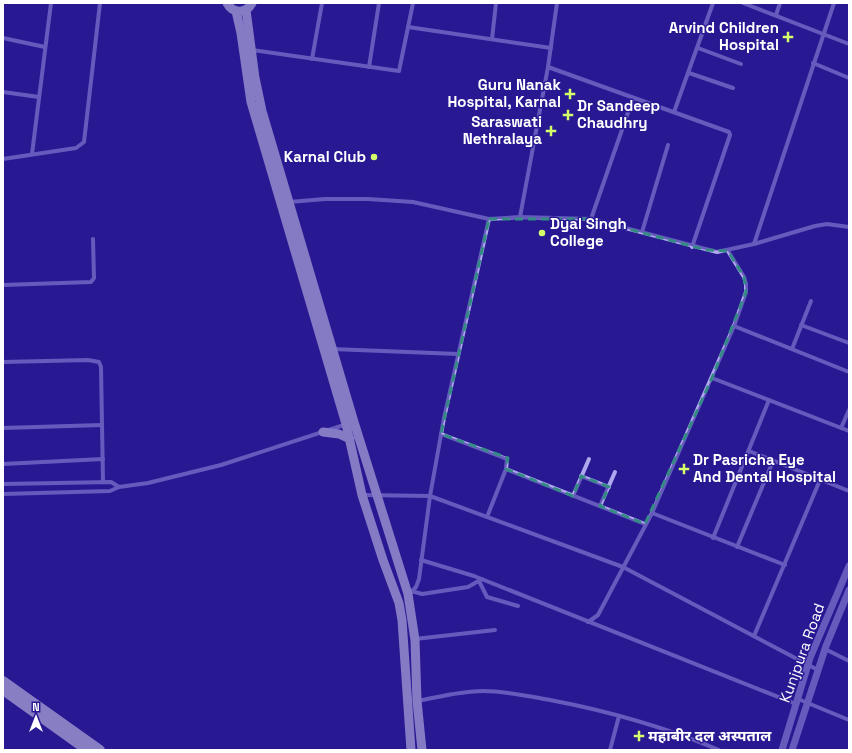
<svg xmlns="http://www.w3.org/2000/svg" width="852" height="753" font-family="'Space Grotesk','Noto Sans Devanagari',sans-serif">
  <style>
    .lines { fill: none; stroke-linecap: round; stroke-linejoin: round }
    .minor { stroke: #b1a9f0; stroke-width: 4 }
    .tertiary { stroke: #b1a9f0; stroke-width: 7 }
    .primary { stroke: #f4f2ff; stroke-width: 9 }
    .trunk { stroke: #faf8ff; stroke-width: 10 }
    .marked { fill: none; stroke: #338b84; stroke-width: 3; stroke-dasharray: 8 5; stroke-linejoin: round }
    .poi-dot { fill: #d5ff68; stroke: #281993; stroke-width: 1.5 }
    .labels { text-anchor: middle; stroke-width: 3; stroke-linejoin: round; paint-order: stroke }
    .poi-label { font-size: 15px; font-weight: bold; fill: #fff; stroke: #281993; text-anchor: end }
    .street-label { font-size: 15px; fill: #fff; stroke: #281993 }
  </style>
  <rect width="100%" height="100%" fill="#281993"/>
  <g class="lines">
    <g class="minor">
      <polyline points="743,3 849,44"/>
      <polyline points="776,15 780,3"/>
      <polyline points="408,27 551,48"/>
      <polyline points="3,38 45,47"/>
      <polyline points="492,39 496,3"/>
      <polyline points="698,48 741,64"/>
      <polyline points="252,50 399,71 413,3"/>
      <polyline points="312,59 322,3"/>
      <polyline points="813,63 849,78"/>
      <polyline points="369,67 379,3"/>
      <polyline points="548,67 729,132 730,135 692,247"/>
      <polyline points="689,73 733,88"/>
      <polyline points="3,92 39,97"/>
      <polyline points="674,112 713,3"/>
      <polyline points="32,154 51,3"/>
      <polyline points="3,159 76,148 84,142 100,3"/>
      <polyline points="289,202 325,199 368,199 413,202 489,219 520,217 591,219 717,252 754,244 815,226 827,224 849,227"/>
      <polyline points="520,217 548,67 557,3"/>
      <polyline points="591,219 633,98"/>
      <polyline points="642,232 668,145"/>
      <polyline points="754,244 834,3"/>
      <polyline points="3,285 91,282 94,278 93,239"/>
      <polyline points="801,325 849,343"/>
      <polyline points="734,326 849,372"/>
      <polyline points="332,349 458,354"/>
      <polyline points="792,349 811,301"/>
      <polyline points="3,362 88,360 99,362 101,367 103,482"/>
      <polyline points="712,378 849,431"/>
      <polyline points="3,428 102,425"/>
      <polyline points="841,428 849,410"/>
      <polyline points="441,434 507,459 506,469 487,517"/>
      <polyline points="749,451 849,491"/>
      <polyline points="3,464 103,459"/>
      <polyline points="506,469 645,524"/>
      <polyline points="581,476 609,487"/>
      <polyline points="3,484 111,482 119,487"/>
      <polyline points="3,494 110,491 119,487 148,483 221,465 347,424"/>
      <polyline points="363,495 430,496 623,567 818,670"/>
      <polyline points="573,496 589,459"/>
      <polyline points="600,506 615,472"/>
      <polyline points="652,513 785,565"/>
      <polyline points="713,538 769,400"/>
      <polyline points="737,547 773,461"/>
      <polyline points="421,560 474,576 796,704"/>
      <polyline points="479,581 487,597 518,606"/>
      <polyline points="411,591 422,594 468,587 482,579"/>
      <polyline points="409,594 416,587 419,579 430,496 444,418 489,219"/>
      <polyline points="588,622 598,615 652,513 734,326 746,292 746,284 744,277 728,251"/>
      <polyline points="754,636 820,480"/>
      <polyline points="415,639 495,630"/>
      <polyline points="825,649 849,661"/>
      <polyline points="798,699 849,720"/>
      <path d="M417 701C439 697 461 691 483 691 506 691 528 696 550 700 608 711 665 727 719 750"/>
      <polyline points="610,750 619,716"/>
    </g>
    <g class="tertiary">
      <polyline points="782,750 810,658 849,566"/>
      <polyline points="792,750 826,646 849,590"/>
    </g>
    <g class="primary">
      <path d="M227 3C233 14 246 14 252 3"/>
      <polyline points="246,10 255,78 262,111 354,422 408,594 415,640 417,701 422,750"/>
      <polyline points="236,11 241,33 251,102 346,424 362,495 383,560 399,603 402,620 411,750"/>
      <polyline points="323,432 339,434 350,439"/>
    </g>
    <g class="trunk">
      <polyline points="3,681 100,750"/>
      <polyline points="3,690 87,750"/>
    </g>
  </g>
  <path d="M0 0H852V753H0ZM489 219H591L706 250 728 251 744 277 746 292 712 378 645 524 600 506 609 487 581 476 573 496 506 469 508 458 441 434Z" fill="#281993" fill-opacity=".55" fill-rule="evenodd"/>
  <path class="marked" d="M489 219H591L706 250 728 251 744 277 746 292 712 378 645 524 600 506 609 487 581 476 573 496 506 469 508 458 441 434Z"/>
  <g class="poi-dot">
    <path d="M786 31h4v4h4v4h-4v4h-4v-4h-4v-4h4z"/>
    <path d="M568 88h4v4h4v4h-4v4h-4v-4h-4v-4h4z"/>
    <path d="M566 109h4v4h4v4h-4v4h-4v-4h-4v-4h4z"/>
    <path d="M549 125h4v4h4v4h-4v4h-4v-4h-4v-4h4z"/>
    <circle cx="374" cy="157" r="4"/>
    <circle cx="542" cy="233" r="4"/>
    <path d="M682 463h4v4h4v4h-4v4h-4v-4h-4v-4h4z"/>
    <path d="M637 730h4v4h4v4h-4v4h-4v-4h-4v-4h4z"/>
  </g>
  <g class="labels">
    <g class="poi-label">
      <text x="779" y="33">Arvind Children<tspan x="779" dy="17">Hospital</tspan></text>
      <text x="561" y="90">Guru Nanak<tspan x="561" dy="17">Hospital, Karnal</tspan></text>
      <text x="577" y="111" text-anchor="start">Dr Sandeep<tspan x="577" dy="17">Chaudhry</tspan></text>
      <text x="542" y="127">Saraswati<tspan x="542" dy="17">Nethralaya</tspan></text>
      <text x="366" y="162">Karnal Club</text>
      <text x="550" y="229" text-anchor="start">Dyal Singh<tspan x="550" dy="17">College</tspan></text>
      <text x="693" y="465" text-anchor="start">Dr Pasricha Eye<tspan x="693" dy="17">And Dental Hospital</tspan></text>
      <text x="648" y="741" text-anchor="start">महाबीर दल अस्पताल</text>
    </g>
    <g class="street-label">
      <text transform="translate(802 653) rotate(-70)" y="5">Kunjpura Road</text>
    </g>
  </g>
  <rect width="852" height="753" fill="none" stroke="#ffffff" stroke-width="8"/>
  <g transform="translate(36 717)" stroke="#281993" stroke-width="3" paint-order="stroke">
  <path d="M0-3L7 15L0 10L-7 15Z" fill="#ffffff"/>
  <text y="-6" font-size="11" font-weight="bold" text-anchor="middle" fill="#ffffff">N</text>
  </g>
</svg>
